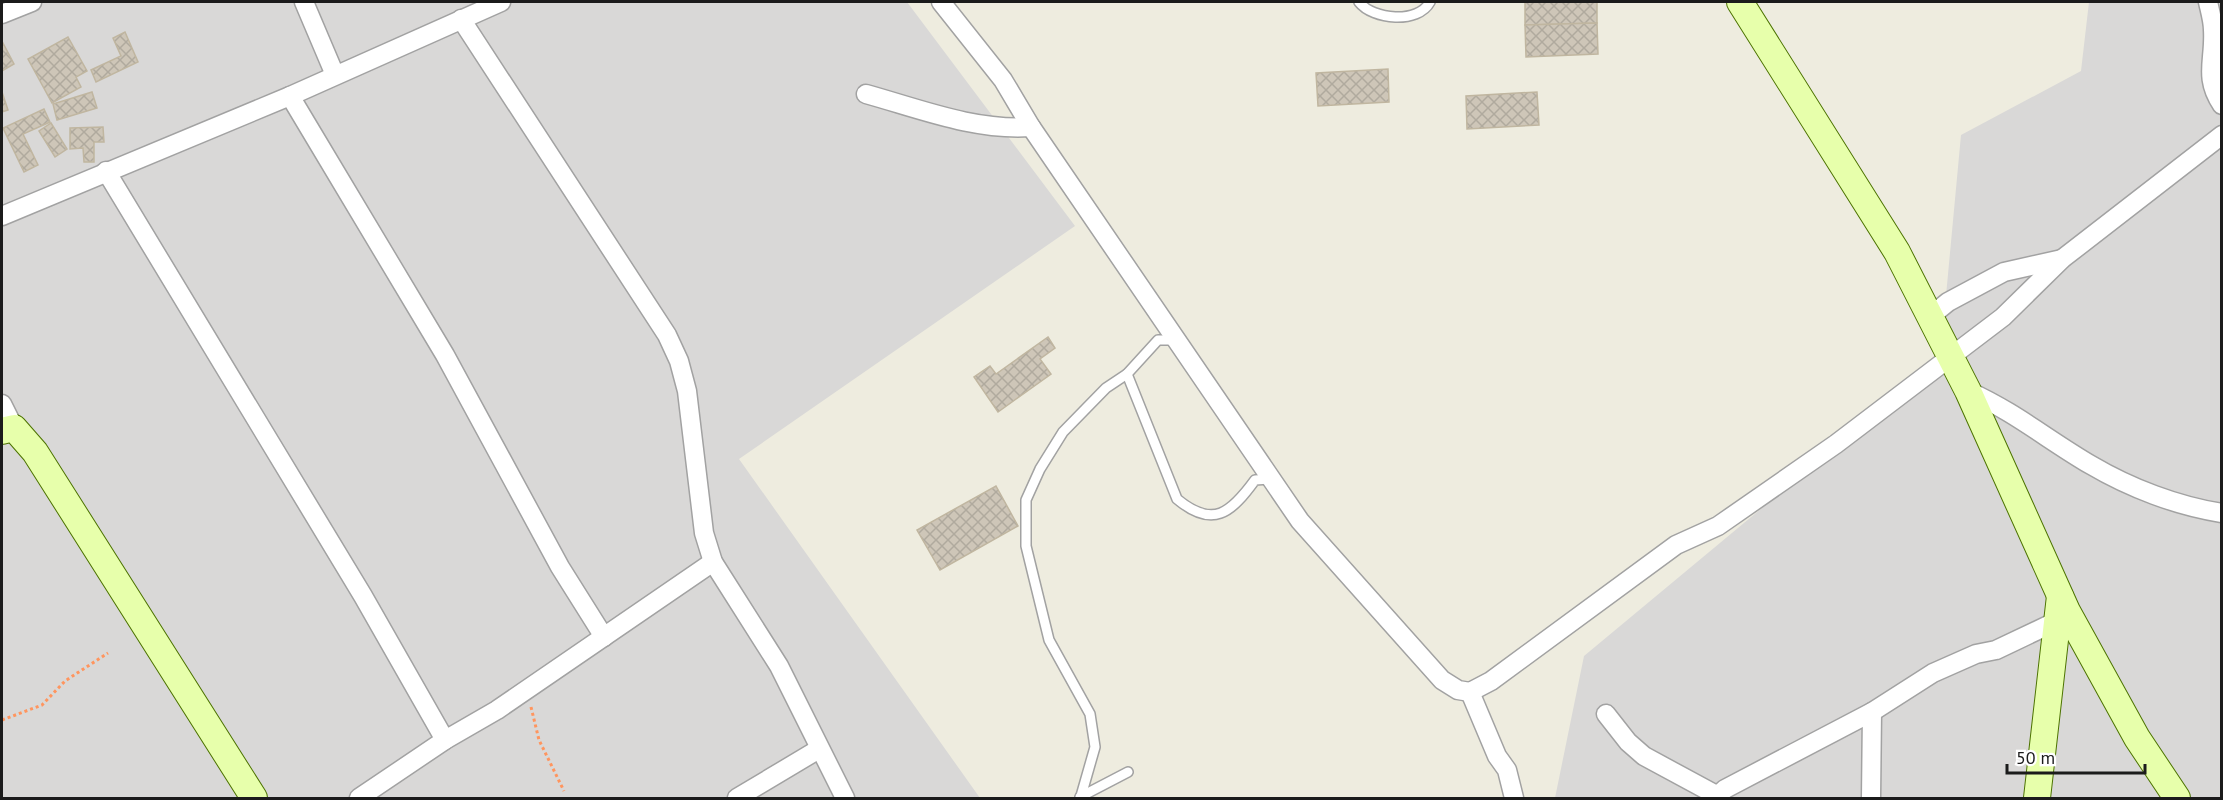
<svg xmlns="http://www.w3.org/2000/svg" width="2223" height="800" font-family="'PT Sans',sans-serif">
  <style>
    .residential { fill: #d9d8d7 }
    .building { fill: url(#building-cross-hatch); stroke: #c0b6a0; stroke-width: 1.5 }
    .lines { fill: none; stroke-linecap: round; stroke-linejoin: round }
    .lane-casing { stroke: #a2a2a2; stroke-width: 12 }
    .street-casing { stroke: #a2a2a2; stroke-width: 21 }
    .secondary-casing { stroke: #4c7300; stroke-width: 28 }
    .path { stroke: #ff955e; stroke-width: 3; stroke-dasharray: 3 3; stroke-linecap: butt }
    .lane { stroke: #fff; stroke-width: 9 }
    .street { stroke: #fff; stroke-width: 18 }
    .secondary { stroke: #e7ffab; stroke-width: 26 }
  </style>
  <defs>
    <pattern id="building-cross-hatch" width="8" height="8" patternUnits="userSpaceOnUse" patternTransform="scale(1.5)"><rect width="8" height="8" fill="#cec6b8"/><path d="M0 0l8 8M0 8l8-8" fill="none" stroke="#b0aa9e"/></pattern>
  </defs>
  <rect width="100%" height="100%" fill="#eeecdf"/>
  <g class="residential">
    <polygon points="2,2 907,2 1075,226 739,459 980,798 2,798"/>
    <polygon points="2089,2 2221,2 2221,798 1555,798 1584,656 1940,360 1961,135 2081,71"/>
  </g>
  <g class="building">
    <polygon points="1525,2 1597,2 1597,23 1525,25"/>
    <polygon points="1597,23 1598,54 1526,57 1525,25"/>
    <polygon points="125,32 138,62 96,82 91,70 121,56 113,38"/>
    <polygon points="68,37 87,71 76,77 81,87 52,103 28,59"/>
    <polygon points="3,43 14,64 2,71 2,44"/>
    <polygon points="1388,69 1389,102 1318,106 1316,73"/>
    <polygon points="2,92 8,110 2,112"/>
    <polygon points="92,92 97,108 57,120 53,104"/>
    <polygon points="1537,92 1539,125 1467,129 1466,96"/>
    <polygon points="44,109 50,122 23,134 38,165 24,172 3,128"/>
    <polygon points="51,123 67,149 55,157 39,131"/>
    <polygon points="103,127 104,142 94,142 94,162 84,162 83,148 70,149 70,128"/>
    <polygon points="1048,337 1055,348 1040,359 1051,374 998,412 974,377 990,366 996,374"/>
    <polygon points="996,486 1018,526 940,570 917,530"/>
  </g>
  <g class="lines">
    <defs>
      <g id="lane">
        <path d="M1359 2C1373 20 1418 24 1430 2"/>
        <path d="M1127 374 1177 499C1213 529 1231 513 1255 480L1270 479"/>
        <polyline points="1081,796 1095,747 1090,714 1049,640 1026,546 1026,500 1040,469 1063,432 1106,388 1127,374 1158,340 1177,340"/>
        <polyline points="1080,797 1128,772"/>
      </g>
      <g id="street">
        <polyline points="304,2 335,75"/>
        <polyline points="941,2 1003,80 1031,127 1300,521 1442,680 1458,690 1470,692 1491,681 1676,545 1718,526 1836,444 2003,317 2062,259 2222,135"/>
        <path d="M2208 2C2210 11 2213 21 2213 30 2215 60 2203 77 2222 105"/>
        <polyline points="2,14 32,2"/>
        <polyline points="461,19 667,335 679,361 687,391 704,533 713,562 779,666 845,798"/>
        <path d="M866 94C920 109 975 131 1031 127"/>
        <polyline points="290,96 445,355 560,567 604,637"/>
        <polyline points="106,171 363,596 445,740"/>
        <polyline points="2,216 290,96 501,2"/>
        <polyline points="1932,315 1948,302 2004,272 2062,259"/>
        <path d="M1968 391C2015 412 2048 440 2091 465 2130 488 2177 506 2222 513"/>
        <polyline points="2,404 14,428"/>
        <polyline points="1470,692 1497,756 1507,770 1514,798"/>
        <polyline points="1606,714 1628,742 1644,756 1718,796"/>
        <polyline points="359,798 445,740 497,710 713,562"/>
        <polyline points="737,798 819,749"/>
        <polyline points="1715,798 1725,789 1872,712 1933,673 1976,654 1996,650 2057,621"/>
        <polyline points="1871,798 1872,712"/>
      </g>
      <g id="secondary">
        <polyline points="1740,2 1897,252 1968,391 2067,611 2137,738 2177,798"/>
        <polyline points="2,431 14,428 35,452 254,798"/>
        <polyline points="2037,798 2060,596"/>
      </g>
    </defs>
    <use href="#lane" class="lane-casing"/>
    <use href="#street" class="street-casing"/>
    <use href="#secondary" class="secondary-casing"/>
    <g class="path">
      <polyline points="531,707 539,740 564,791"/>
      <polyline points="2,720 42,705 65,681 108,653"/>
    </g>
    <use href="#lane" class="lane"/>
    <use href="#street" class="street"/>
    <use href="#secondary" class="secondary"/>
  </g>
  <rect width="2223" height="800" fill="none" stroke="#1b1b1b" stroke-width="6"/>
  <path d="M2007 764v9h138v-9" fill="none" stroke="#1b1b1b" stroke-width="3"/>
  <text x="2016" y="764" font-size="18" fill="#1b1b1b" stroke="#ffffff" stroke-width="4.5" paint-order="stroke">50 m</text>
</svg>
